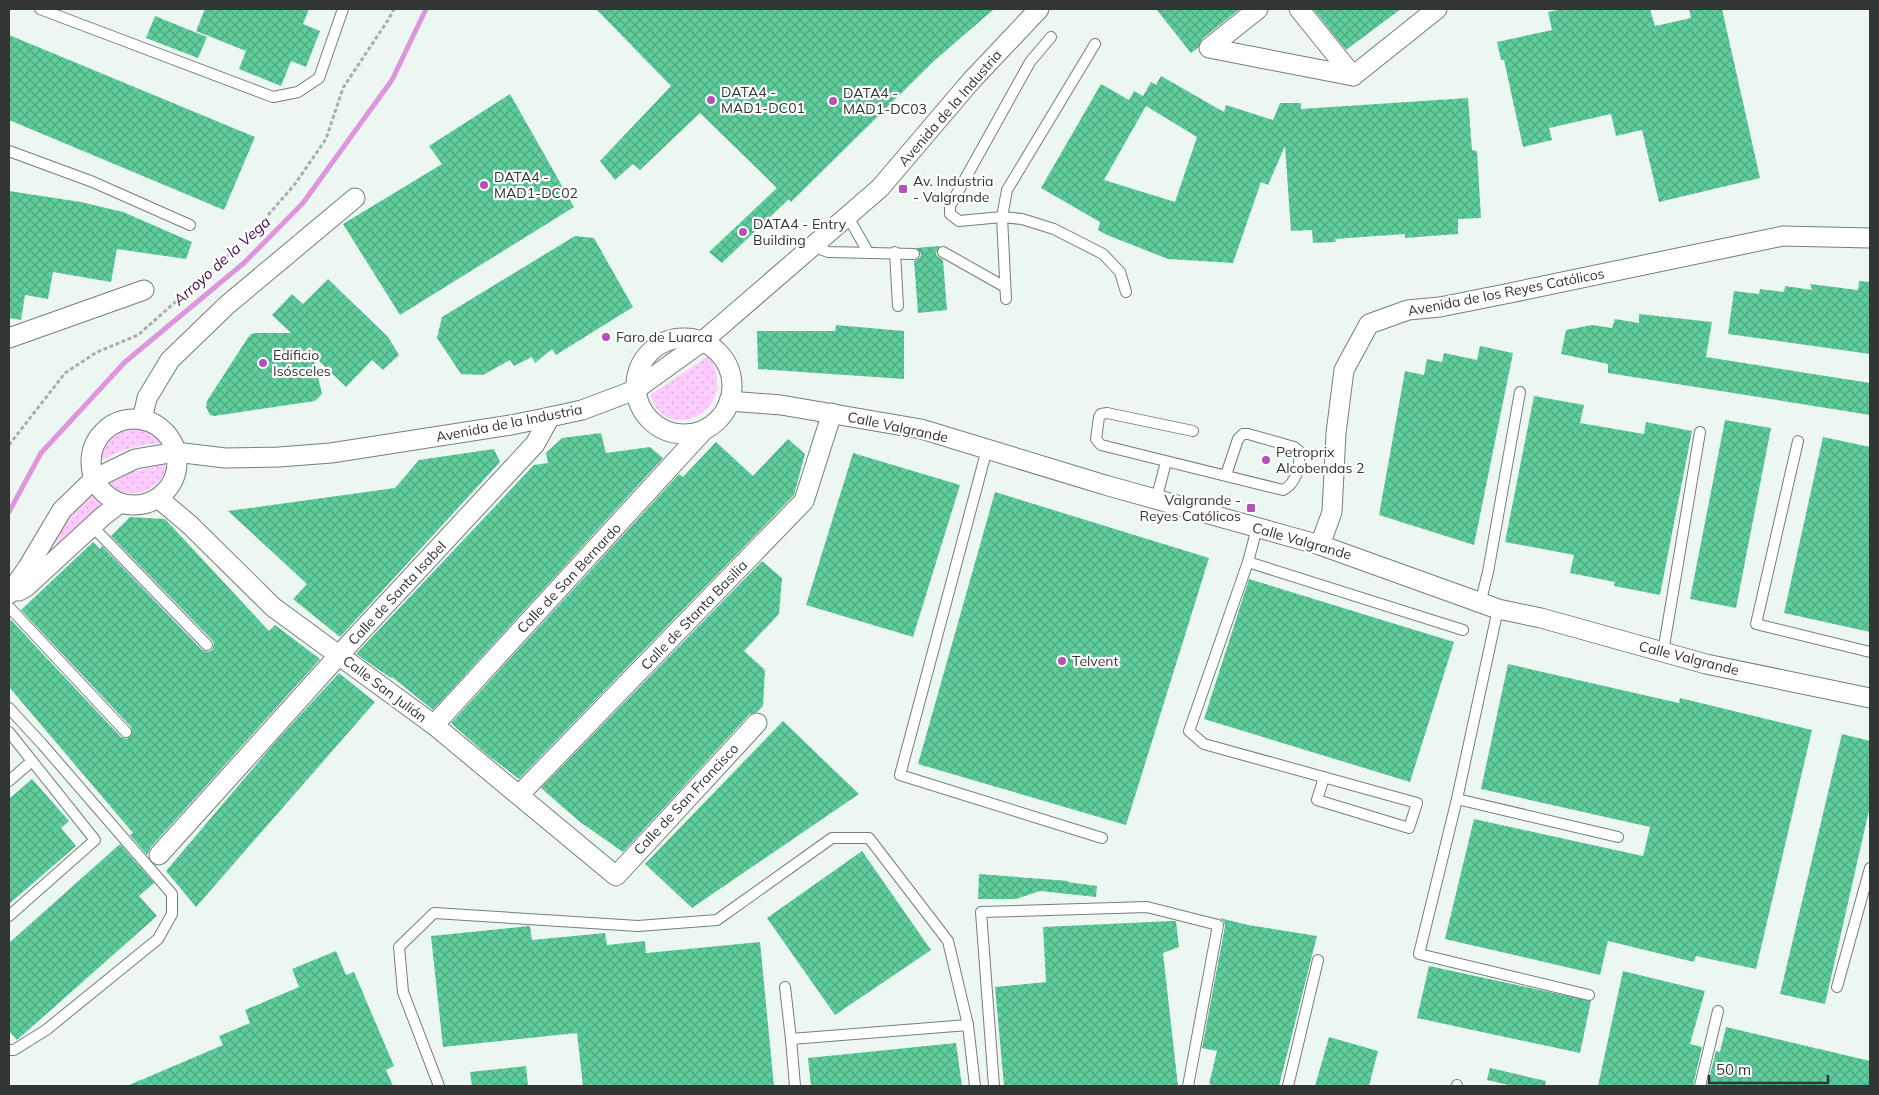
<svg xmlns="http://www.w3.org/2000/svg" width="1879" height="1095" font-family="Mulish,sans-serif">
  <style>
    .grass { fill: url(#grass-dots) }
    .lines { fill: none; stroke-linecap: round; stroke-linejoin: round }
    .stream { stroke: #dd96dd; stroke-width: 5 }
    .building { fill: url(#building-cross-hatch); fill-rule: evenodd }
    .service-casing { stroke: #767e79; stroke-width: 12 }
    .minor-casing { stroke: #767e79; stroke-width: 21 }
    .path { stroke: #a7afab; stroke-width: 3; stroke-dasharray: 4 2.5; stroke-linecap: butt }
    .service { stroke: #fff; stroke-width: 10 }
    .minor { stroke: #fff; stroke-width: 19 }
    .poi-dot { fill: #b450b6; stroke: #fff; stroke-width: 2 }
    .labels { text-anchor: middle; stroke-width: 4.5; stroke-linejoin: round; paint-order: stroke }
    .poi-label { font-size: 14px; fill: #313533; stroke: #fff; text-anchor: start }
    .street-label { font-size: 14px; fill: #313533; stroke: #fff }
    .water-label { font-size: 15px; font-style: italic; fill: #4a094c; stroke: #fff }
  </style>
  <defs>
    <pattern id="grass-dots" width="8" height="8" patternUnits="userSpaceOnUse" patternTransform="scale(1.25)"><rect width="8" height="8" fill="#fecbfe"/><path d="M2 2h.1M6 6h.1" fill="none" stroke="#daafda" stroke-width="1.8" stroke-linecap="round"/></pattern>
    <pattern id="building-cross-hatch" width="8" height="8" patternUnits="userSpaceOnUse" patternTransform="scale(1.25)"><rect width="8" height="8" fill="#5fce9d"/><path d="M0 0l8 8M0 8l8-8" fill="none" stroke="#4fa881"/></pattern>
  </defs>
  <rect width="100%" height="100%" fill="#edf7f2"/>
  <g class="grass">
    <path d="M709 356C715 366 720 382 716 394 708 418 675 431 657 409 654 405 652 399 650 395Z"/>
    <path d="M126 425C139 424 156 429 161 443 139 444 118 451 99 462 94 445 112 431 126 425Z"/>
    <path d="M164 464 166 467C161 492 127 502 109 484L132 472Z"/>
    <path d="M96 493 106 503 54 549C60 529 77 502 96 493Z"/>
  </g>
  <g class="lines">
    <polyline class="stream" points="9,512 41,453 125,362 244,263 303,203 392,80 426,9"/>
  </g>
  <g class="building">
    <polygon points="205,9 309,9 303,24 320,31 306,67 291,61 281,86 239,69 246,51 196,31"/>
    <polygon points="596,9 994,9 934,61 791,202 789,199 722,263 709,252 777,188 700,113 640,170 633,164 615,180 600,161 671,86"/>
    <polygon points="1156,9 1240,9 1202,39 1198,48 1191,53"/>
    <polygon points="1313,9 1401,9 1346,50"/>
    <polygon points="1563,9 1650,9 1655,26 1691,18 1689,9 1722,9 1760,178 1659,202 1642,130 1616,136 1611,114 1549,128 1552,140 1523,147 1504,60 1501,60 1497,42 1552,30 1548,12"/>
    <polygon points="155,16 207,37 198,58 146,38"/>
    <polygon points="9,35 255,137 224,210 9,120"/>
    <path d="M1161 76 1224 112 1226 105 1273 120 1280 103H1301V109L1468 98 1472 150 1477 151 1481 218 1458 219V234L1405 238V234L1335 239 1336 242 1313 243 1312 230 1291 231 1285 146 1268 185 1261 182 1233 263 1168 259 1107 235 1098 230 1100 222 1041 188 1101 84 1129 100 1134 91 1143 96 1151 82 1156 85ZM1146 106 1197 137 1175 202 1104 180Z"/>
    <polygon points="510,94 574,207 400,315 343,224 442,164 429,146"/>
    <polygon points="9,191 81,202 123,212 192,242 186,259 117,249 111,282 53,272 48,299 25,295 21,320 9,318"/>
    <polygon points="575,236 594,238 633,307 556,355 552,349 535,363 532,357 514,366 510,360 483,375 461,374 437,338 442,317"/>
    <polygon points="940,246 936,253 937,256 943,260 947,310 918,313 914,261 920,258 921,254 916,248"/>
    <polygon points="328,279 388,337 399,355 383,370 372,360 346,387 313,355 322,394 315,401 214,416 210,415 206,407 207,401 247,339 251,334 256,333 291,333 272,315 292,294 303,304"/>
    <polygon points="1859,281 1870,282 1870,354 1728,334 1734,291 1759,294 1760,289 1784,292 1785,286 1812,290 1810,284 1858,290"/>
    <polygon points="1639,314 1712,322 1706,357 1870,383 1870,415 1608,373 1608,364 1561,354 1566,330 1592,325 1612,328 1615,319 1639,323"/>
    <polygon points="836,325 904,331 904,379 758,369 757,331 835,331"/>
    <polygon points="1480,346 1513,353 1474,545 1379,515 1405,371 1424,375 1427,359 1442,362 1444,353 1477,360"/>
    <polygon points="1534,396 1584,405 1580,423 1644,434 1646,422 1692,431 1660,595 1614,586 1615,582 1570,573 1574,555 1505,542"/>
    <polygon points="1725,420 1771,428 1736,608 1690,599"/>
    <polygon points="601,433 606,453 650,447 663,458 433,710 392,677 391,678 356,654 534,465 548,463 546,453 562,438"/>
    <polygon points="1823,437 1870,447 1870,632 1784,613"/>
    <polygon points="788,439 805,454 794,495 519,779 485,753 451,723 679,474 683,477 716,442 753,476"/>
    <polygon points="494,449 500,462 340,637 293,599 307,584 228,511 395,488 419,460"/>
    <polygon points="853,453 960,485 913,637 806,605"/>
    <polygon points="995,492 1209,558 1126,825 918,764"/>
    <polygon points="130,517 165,519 269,631 275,625 320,659 151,847 147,855 130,835 133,833 9,687 9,622 11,620 121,737 127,739 132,734 131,727 21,610 93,542 100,549 102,546 202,650 208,652 212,650 214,644 212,640 111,536"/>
    <polygon points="762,561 782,578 779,614 744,651 765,670 763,706 757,712 749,715 623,852 580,822 541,788"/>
    <polygon points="1249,579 1454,642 1410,782 1204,719"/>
    <polygon points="1508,664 1679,703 1680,698 1812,730 1756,969 1696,956 1694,962 1608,941 1600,975 1445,939 1474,819 1643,856 1650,827 1481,789"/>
    <polygon points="339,673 375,702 196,907 166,871 277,740"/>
    <polygon points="783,721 859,794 692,908 645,864"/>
    <polygon points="1842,734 1870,741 1870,806 1825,1004 1780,994"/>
    <polygon points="32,779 69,821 61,828 76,846 9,904 9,799"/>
    <polygon points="120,844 154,883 139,896 157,916 17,1040 9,1031 9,943"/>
    <polygon points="862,851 931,950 835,1015 767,918"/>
    <polygon points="979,874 1069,881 1067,882 1097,886 1096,897 1040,891 1016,899 978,899"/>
    <polygon points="1220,918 1248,925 1317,936 1279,1086 1216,1086 1209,1084 1217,1051 1202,1048 1225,926 1224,922"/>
    <polygon points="1172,921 1176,921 1179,947 1163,953 1178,1086 1004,1086 995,987 1046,982 1043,927"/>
    <polygon points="530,926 532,940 605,933 607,945 645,941 646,953 760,942 774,1086 583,1086 577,1033 443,1047 431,936"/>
    <polygon points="336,951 346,975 354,972 394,1066 386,1070 393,1086 127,1086 223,1045 219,1036 250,1023 245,1010 299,987 292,969"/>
    <polygon points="1429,966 1591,1001 1580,1053 1417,1018"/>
    <polygon points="1623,971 1705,991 1690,1044 1702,1047 1693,1086 1598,1086"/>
    <polygon points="1726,1027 1870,1061 1870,1086 1707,1086 1716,1051 1720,1052"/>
    <polygon points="1329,1037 1378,1051 1369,1086 1315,1086"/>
    <polygon points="956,1043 962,1086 811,1086 808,1058"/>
    <polygon points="526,1066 528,1086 472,1086 470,1072"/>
    <polygon points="1490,1068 1546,1081 1545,1086 1513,1086 1487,1080"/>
  </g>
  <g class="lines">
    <defs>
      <g id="service">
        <polyline points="40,9 273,97 298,92 319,78 343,9"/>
        <polyline points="1051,37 1030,62 950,206 950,214 959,221 1002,217 1022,219 1054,229 1103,254 1120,272 1126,292"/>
        <polyline points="9,151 93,182 190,225"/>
        <polyline points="847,215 868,252"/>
        <polyline points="812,246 828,252 914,254"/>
        <polyline points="895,252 898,306"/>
        <polyline points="943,252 1005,287"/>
        <polyline points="1006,299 1002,217 1007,190 1095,44"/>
        <path d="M1193 431 1107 413 1101 414 1099 417 1096 439 1101 445 1283 490C1296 484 1301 465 1299 451L1294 447 1248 434H1243L1238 439 1226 475"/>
        <polyline points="1798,441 1756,624 1870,652"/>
        <polyline points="987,449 900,775 1102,838"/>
        <polyline points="1156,500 1166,462"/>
        <polyline points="92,526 207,645"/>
        <polyline points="1257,528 1248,562 1463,630"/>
        <polyline points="1248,562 1189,731 1204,744 1417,803 1409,828 1317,800 1324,777"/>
        <polyline points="1480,604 1488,572 1520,392"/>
        <polyline points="9,607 126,732"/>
        <polyline points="1498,609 1457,799 1419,954 1589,995"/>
        <polyline points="1663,652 1700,432"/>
        <polyline points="9,708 42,744 172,894 172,914 158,939 46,1030 14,1050 9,1050"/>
        <polyline points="9,732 95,840 9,916"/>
        <polyline points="9,781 32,761"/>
        <polyline points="1457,799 1618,837"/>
        <polyline points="785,987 791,1039 968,1025"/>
        <polyline points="1837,987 1870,868"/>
        <polyline points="791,1039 795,1086"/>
        <polyline points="439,1086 403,992 399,947 434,913 638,926 717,920 832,838 869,838 948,941 968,1025 975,1086"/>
        <polyline points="994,1086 981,912 1147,907 1218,925 1188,1086"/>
        <polyline points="1288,1086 1318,960"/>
        <polyline points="1457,1086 1457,1085"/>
        <polyline points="1700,1086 1718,1011"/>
      </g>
      <g id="minor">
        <polyline points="1258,9 1209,48 1353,76"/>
        <polyline points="1299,9 1353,76 1437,9"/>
        <circle cx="684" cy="386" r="48"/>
        <polyline points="9,338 144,290"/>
        <polyline points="729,401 781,405 921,429 1105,485 1320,545 1498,609 1541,618 1706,664 1870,698"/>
        <circle cx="134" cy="462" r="43"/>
        <polyline points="142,420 147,398 170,360 227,305 355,198"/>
        <polyline points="158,498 190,525 273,607 434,725 616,876 757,723"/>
        <polyline points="1320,545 1332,512 1336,433 1344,370 1369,324 1408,310 1440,307 1510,293 1783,236 1870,238"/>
        <polyline points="19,591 26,587 102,517 120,503"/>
        <polyline points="9,594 28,567 62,510 94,479 135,459 176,452 225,458 279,457 331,453 511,425 550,417 582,410 635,390 703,341 880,188 971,81 1039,9"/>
        <polyline points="434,725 704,430"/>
        <polyline points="519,795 804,501 832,413"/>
        <polyline points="159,855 339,655 535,444 550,417"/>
      </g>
    </defs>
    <use href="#service" class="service-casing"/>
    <use href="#minor" class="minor-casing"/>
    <polyline class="path" points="9,445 65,373 97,352 138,335 250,236 295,184 326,139 343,88 388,20 394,9"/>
    <use href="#service" class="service"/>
    <use href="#minor" class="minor"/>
  </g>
  <g class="poi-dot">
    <circle cx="711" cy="100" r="5"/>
    <circle cx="833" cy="101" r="5"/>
    <circle cx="484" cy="185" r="5"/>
    <rect x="898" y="184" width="10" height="10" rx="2.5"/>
    <circle cx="743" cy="232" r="5"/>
    <circle cx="606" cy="337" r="5"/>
    <circle cx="263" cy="363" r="5"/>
    <circle cx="1266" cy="460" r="5"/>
    <rect x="1246" y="503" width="10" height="10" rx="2.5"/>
    <circle cx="1062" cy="661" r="5"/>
  </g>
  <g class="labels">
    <g class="poi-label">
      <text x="721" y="97">DATA4 -<tspan x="721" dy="16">MAD1-DC01</tspan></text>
      <text x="843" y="98">DATA4 -<tspan x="843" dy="16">MAD1-DC03</tspan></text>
      <text x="494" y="182">DATA4 -<tspan x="494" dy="16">MAD1-DC02</tspan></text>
      <text x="913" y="186">Av. Industria<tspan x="913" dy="16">- Valgrande</tspan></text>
      <text x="753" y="229">DATA4 - Entry<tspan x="753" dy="16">Building</tspan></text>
      <text x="616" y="342">Faro de Luarca</text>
      <text x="273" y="360">Edificio<tspan x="273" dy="16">Isósceles</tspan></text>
      <text x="1276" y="457">Petroprix<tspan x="1276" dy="16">Alcobendas 2</tspan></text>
      <text x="1241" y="505" text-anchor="end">Valgrande -<tspan x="1241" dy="16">Reyes Católicos</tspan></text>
      <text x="1072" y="666">Telvent</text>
    </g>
    <g class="street-label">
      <text transform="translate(950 108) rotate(-49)" y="5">Avenida de la Industria</text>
      <text transform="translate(1506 292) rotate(-11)" y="5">Avenida de los Reyes Católicos</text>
      <text transform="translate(509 423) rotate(-11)" y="5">Avenida de la Industria</text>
      <text transform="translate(898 427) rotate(12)" y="5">Calle Valgrande</text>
      <text transform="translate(1302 541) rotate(16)" y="5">Calle Valgrande</text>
      <text transform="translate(569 578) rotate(-47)" y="5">Calle de San Bernardo</text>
      <text transform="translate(397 593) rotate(-47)" y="5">Calle de Santa Isabel</text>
      <text transform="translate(694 615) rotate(-46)" y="5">Calle de Stanta Basilia</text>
      <text transform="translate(1689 658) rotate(14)" y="5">Calle Valgrande</text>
      <text transform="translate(385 689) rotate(37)" y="5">Calle San Julián</text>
      <text transform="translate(686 799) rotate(-47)" y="5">Calle de San Francisco</text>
    </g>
    <g class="water-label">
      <text transform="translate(222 261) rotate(-42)" y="5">Arroyo de la Vega</text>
    </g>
  </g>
  <rect width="1879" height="1095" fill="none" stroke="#313533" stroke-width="20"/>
  <path d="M1709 1075v8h119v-8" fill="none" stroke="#313533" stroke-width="2.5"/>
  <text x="1716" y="1075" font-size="15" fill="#313533" stroke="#ffffff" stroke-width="4" paint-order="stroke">50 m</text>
</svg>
